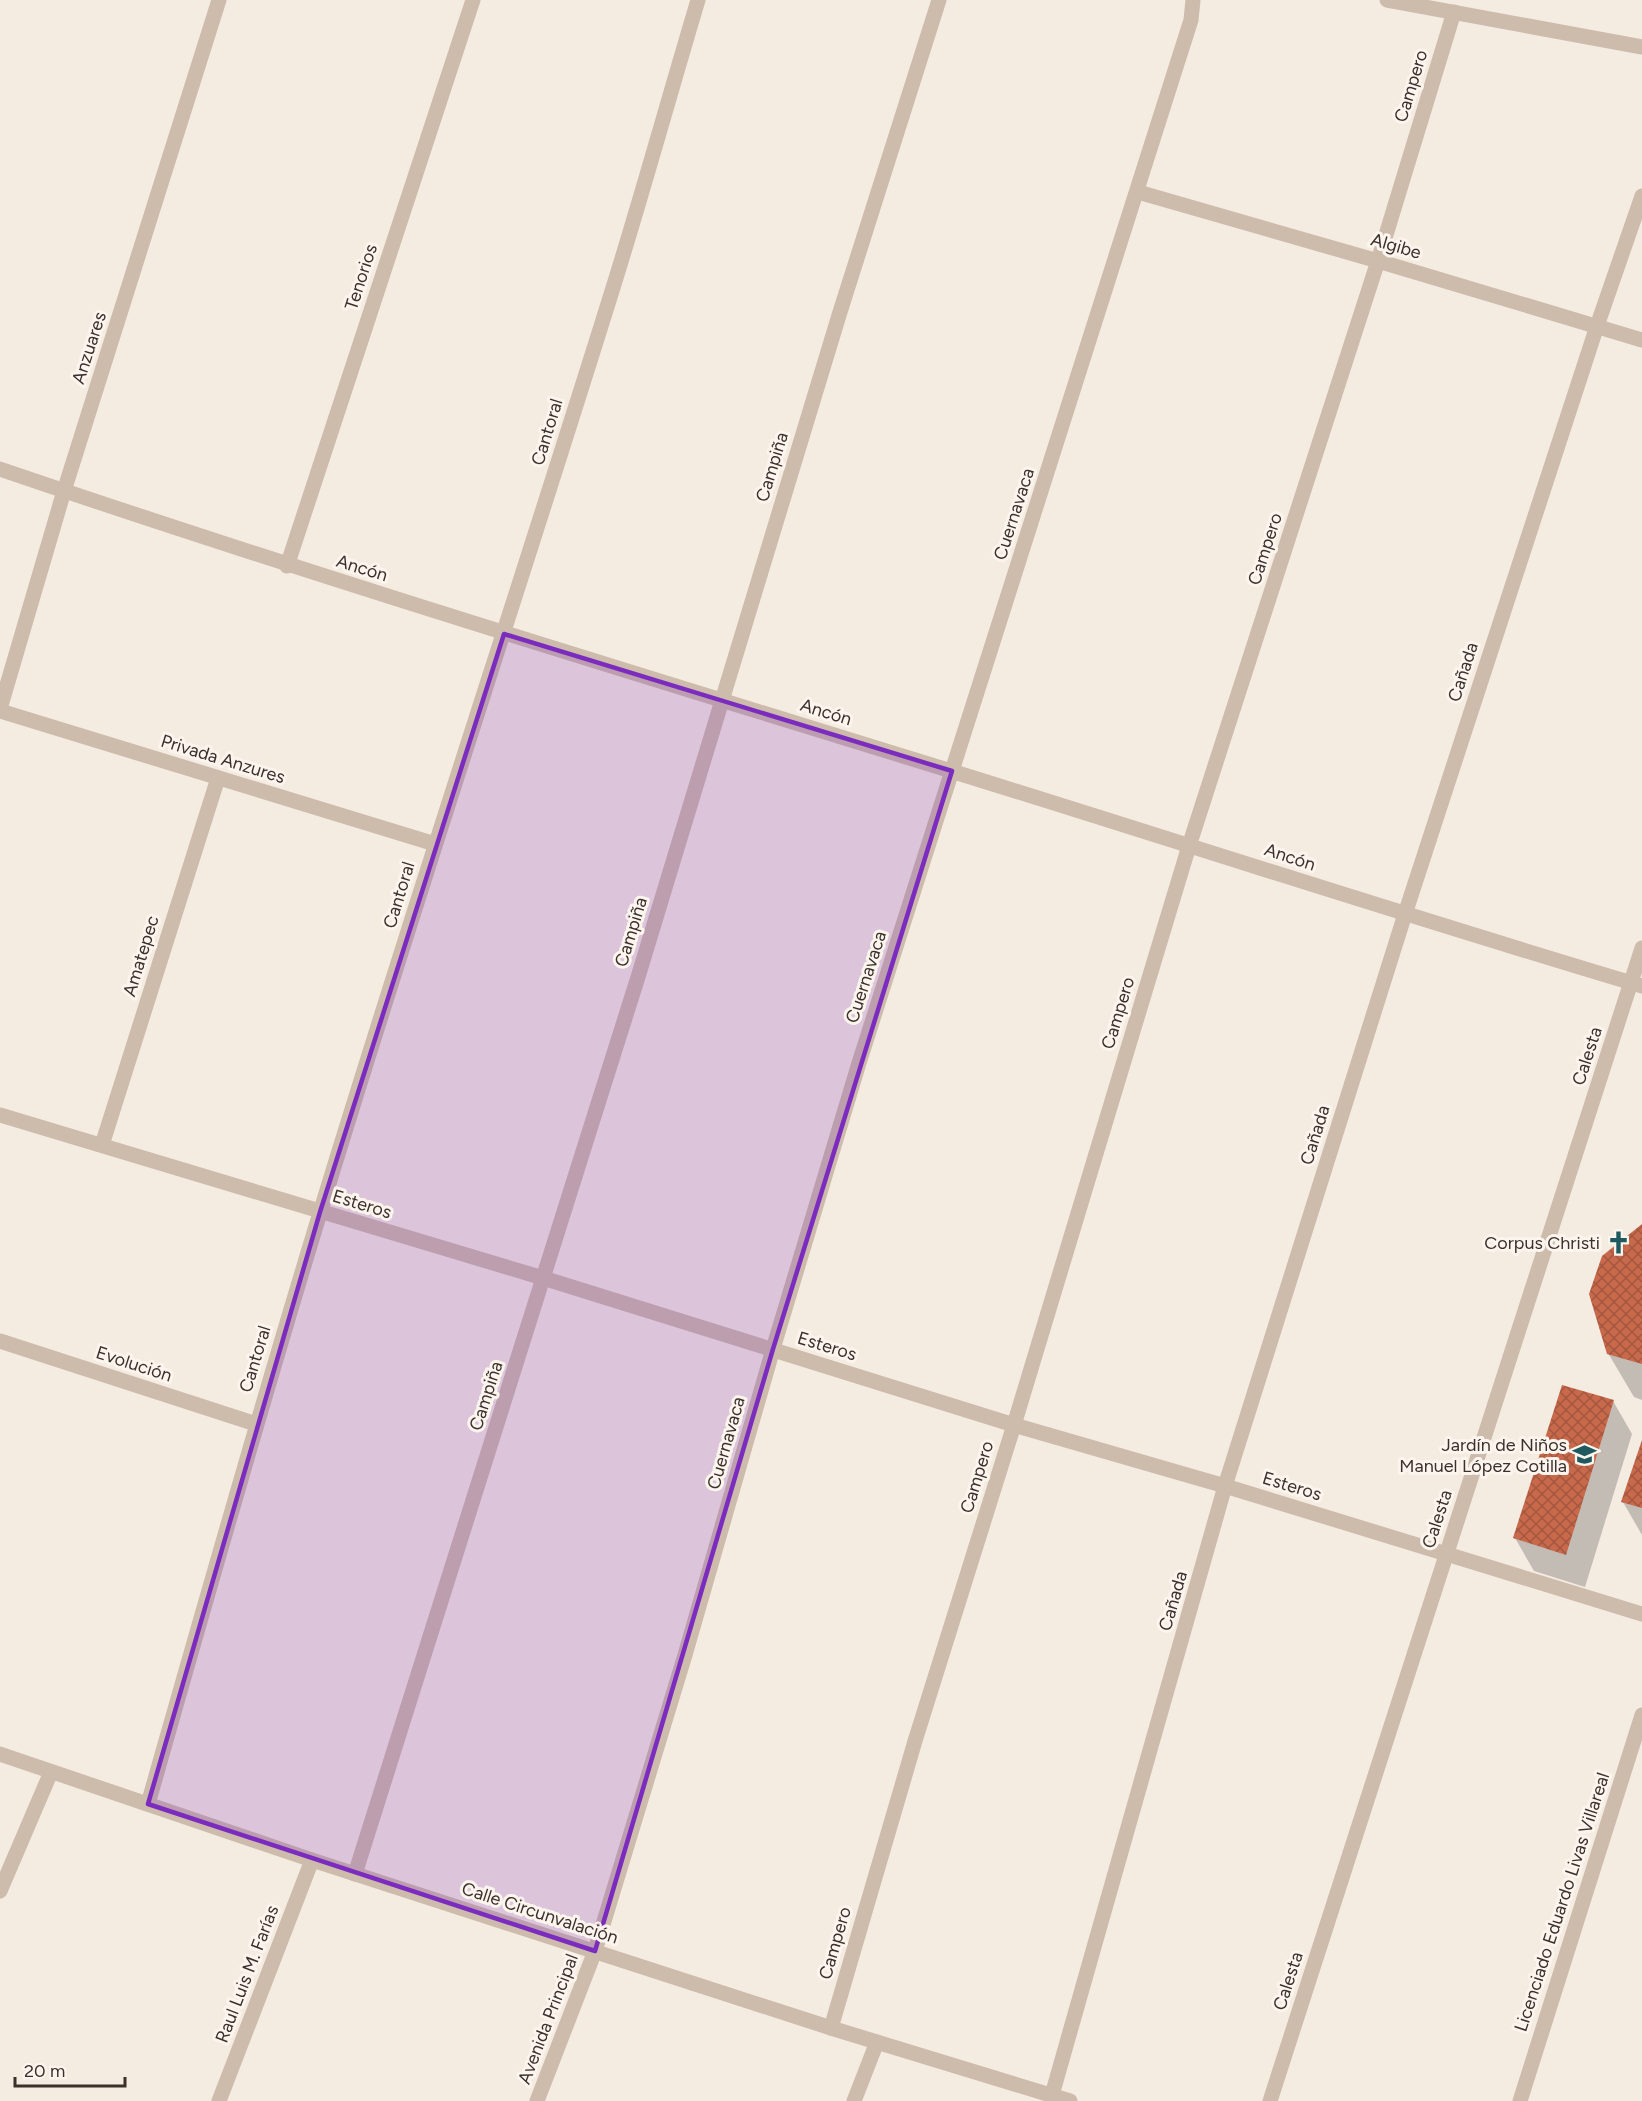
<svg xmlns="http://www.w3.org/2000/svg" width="1642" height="2101" font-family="Figtree,sans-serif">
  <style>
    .shadow { fill: #0003 }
    .building { fill: url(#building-cross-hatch) }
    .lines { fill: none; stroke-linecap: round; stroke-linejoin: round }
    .minor { stroke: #cdbbac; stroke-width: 15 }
    .marked { fill: #7b2cbf; fill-opacity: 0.2; stroke: #7b2cbf; stroke-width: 4.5; stroke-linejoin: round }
    .labels { text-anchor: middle; stroke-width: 6; stroke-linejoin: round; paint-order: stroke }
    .street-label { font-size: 18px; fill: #3b302b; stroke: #fbf5ee }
    .poi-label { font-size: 18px; fill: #3b302b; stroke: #fbf5ee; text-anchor: end }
  </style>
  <defs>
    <pattern id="building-cross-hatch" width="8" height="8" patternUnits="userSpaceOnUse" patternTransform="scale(1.5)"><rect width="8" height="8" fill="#c8694b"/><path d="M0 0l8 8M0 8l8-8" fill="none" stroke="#a4573f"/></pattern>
  </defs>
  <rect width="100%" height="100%" fill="#f4ebe1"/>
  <g class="shadow">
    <polygon points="1642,1226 1642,1400 1634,1397 1608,1353"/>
    <polygon points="1613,1401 1632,1434 1585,1587 1534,1571 1515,1538"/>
    <polygon points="1642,1443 1642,1535 1623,1502"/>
  </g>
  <g class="building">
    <polygon points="1642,1224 1642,1364 1607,1354 1589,1294 1602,1256"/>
    <polygon points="1562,1385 1614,1400 1566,1555 1513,1538"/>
    <polygon points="1642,1440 1642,1508 1621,1502"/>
  </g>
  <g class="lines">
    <g class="minor">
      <polyline points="1387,0 1642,47"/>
      <polyline points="1138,192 1378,261 1642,340"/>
      <path d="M0 469C314 576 631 672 948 770 1180 842 1410 917 1642 986"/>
      <polyline points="287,566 473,0"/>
      <polyline points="0,709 64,491 219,0"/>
      <polyline points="0,711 435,844"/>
      <polyline points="0,1115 543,1278 1014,1425 1225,1486 1642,1614"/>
      <polyline points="102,1145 218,778"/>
      <polyline points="0,1341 256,1424"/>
      <polyline points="0,1754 312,1860 831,2028 1070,2101"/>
      <path d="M148 1804C204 1607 260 1409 320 1213 414 904 516 599 612 291 642 195 669 97 698 0"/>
      <polyline points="355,1874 638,977 840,312 939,0"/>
      <polyline points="0,1891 51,1772"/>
      <polyline points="831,2028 915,1741 1014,1425 1189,846 1378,261 1454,12"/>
      <polyline points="1052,2095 1225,1486 1405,914 1597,326 1642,196"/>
      <polyline points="219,2101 312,1860"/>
      <polyline points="537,2101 595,1951 685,1655 773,1349 859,1063 1191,20 1193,0"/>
      <polyline points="854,2101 877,2042"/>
      <polyline points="1270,2101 1642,948"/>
      <polyline points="1520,2101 1642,1715"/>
    </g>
  </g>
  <path class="marked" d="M504 634 952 771 773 1349 595 1951 148 1804 320 1212Z"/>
  <defs>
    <symbol id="church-bare" viewBox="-9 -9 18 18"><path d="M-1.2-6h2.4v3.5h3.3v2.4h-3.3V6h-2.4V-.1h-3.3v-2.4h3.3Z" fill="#1f5a5e" stroke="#fbf5ee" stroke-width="2.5" paint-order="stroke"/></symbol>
    <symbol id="school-bare" viewBox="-9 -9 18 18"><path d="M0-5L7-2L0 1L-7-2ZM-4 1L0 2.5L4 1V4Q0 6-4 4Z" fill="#1f5a5e" stroke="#fbf5ee" stroke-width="2.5" paint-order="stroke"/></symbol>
  </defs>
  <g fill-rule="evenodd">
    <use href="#church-bare" x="1602" y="1226" width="33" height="33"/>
    <use href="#school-bare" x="1568" y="1438" width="33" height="33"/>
  </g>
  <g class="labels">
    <g class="street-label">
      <text transform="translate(1411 86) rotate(-73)" y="6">Campero</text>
      <text transform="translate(1396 246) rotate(16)" y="6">Algibe</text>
      <text transform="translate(361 277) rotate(-72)" y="6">Tenorios</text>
      <text transform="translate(89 348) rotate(-72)" y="6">Anzuares</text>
      <text transform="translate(547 432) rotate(-73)" y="6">Cantoral</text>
      <text transform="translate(772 467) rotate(-73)" y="6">Campiña</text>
      <text transform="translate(1014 514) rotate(-72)" y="6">Cuernavaca</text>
      <text transform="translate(1265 549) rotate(-72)" y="6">Campero</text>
      <text transform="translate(362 568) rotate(17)" y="6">Ancón</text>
      <text transform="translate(1463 672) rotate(-72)" y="6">Cañada</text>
      <text transform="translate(826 712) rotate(17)" y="6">Ancón</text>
      <text transform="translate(223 759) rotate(17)" y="6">Privada Anzures</text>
      <text transform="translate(1290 857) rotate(18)" y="6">Ancón</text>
      <text transform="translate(399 895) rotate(-73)" y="6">Cantoral</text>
      <text transform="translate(631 932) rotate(-73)" y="6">Campiña</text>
      <text transform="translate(141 956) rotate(-73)" y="6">Amatepec</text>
      <text transform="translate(866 977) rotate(-72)" y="6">Cuernavaca</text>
      <text transform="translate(1118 1013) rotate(-73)" y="6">Campero</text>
      <text transform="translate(1587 1056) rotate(-72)" y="6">Calesta</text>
      <text transform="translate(1315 1135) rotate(-73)" y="6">Cañada</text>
      <text transform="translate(362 1204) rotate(17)" y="6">Esteros</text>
      <text transform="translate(827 1346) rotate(17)" y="6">Esteros</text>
      <text transform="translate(255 1359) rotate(-73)" y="6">Cantoral</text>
      <text transform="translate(134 1364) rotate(18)" y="6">Evolución</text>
      <text transform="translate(486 1396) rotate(-72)" y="6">Campiña</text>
      <text transform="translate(726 1443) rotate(-74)" y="6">Cuernavaca</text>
      <text transform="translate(977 1477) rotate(-73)" y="6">Campero</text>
      <text transform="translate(1292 1486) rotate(17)" y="6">Esteros</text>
      <text transform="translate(1437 1519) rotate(-72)" y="6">Calesta</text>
      <text transform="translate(1173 1601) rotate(-74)" y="6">Cañada</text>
      <text transform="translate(1562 1902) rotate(-72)" y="6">Licenciado Eduardo Livas Villareal</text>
      <text transform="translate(540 1913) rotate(18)" y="6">Calle Circunvalación</text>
      <text transform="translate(835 1943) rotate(-74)" y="6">Campero</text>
      <text transform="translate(247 1974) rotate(-69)" y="6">Raul Luis M. Farías</text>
      <text transform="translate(1288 1981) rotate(-72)" y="6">Calesta</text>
      <text transform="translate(548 2019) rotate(-69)" y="6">Avenida Principal</text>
    </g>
    <g class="poi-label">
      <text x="1600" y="1249">Corpus Christi</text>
      <text x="1567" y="1451">Jardín de Niños<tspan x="1567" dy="21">Manuel López Cotilla</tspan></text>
    </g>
  </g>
  <path d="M15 2077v9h110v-9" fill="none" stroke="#3b302b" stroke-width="3"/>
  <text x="24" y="2077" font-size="18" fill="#3b302b" stroke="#fbf5ee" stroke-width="4.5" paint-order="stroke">20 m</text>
</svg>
